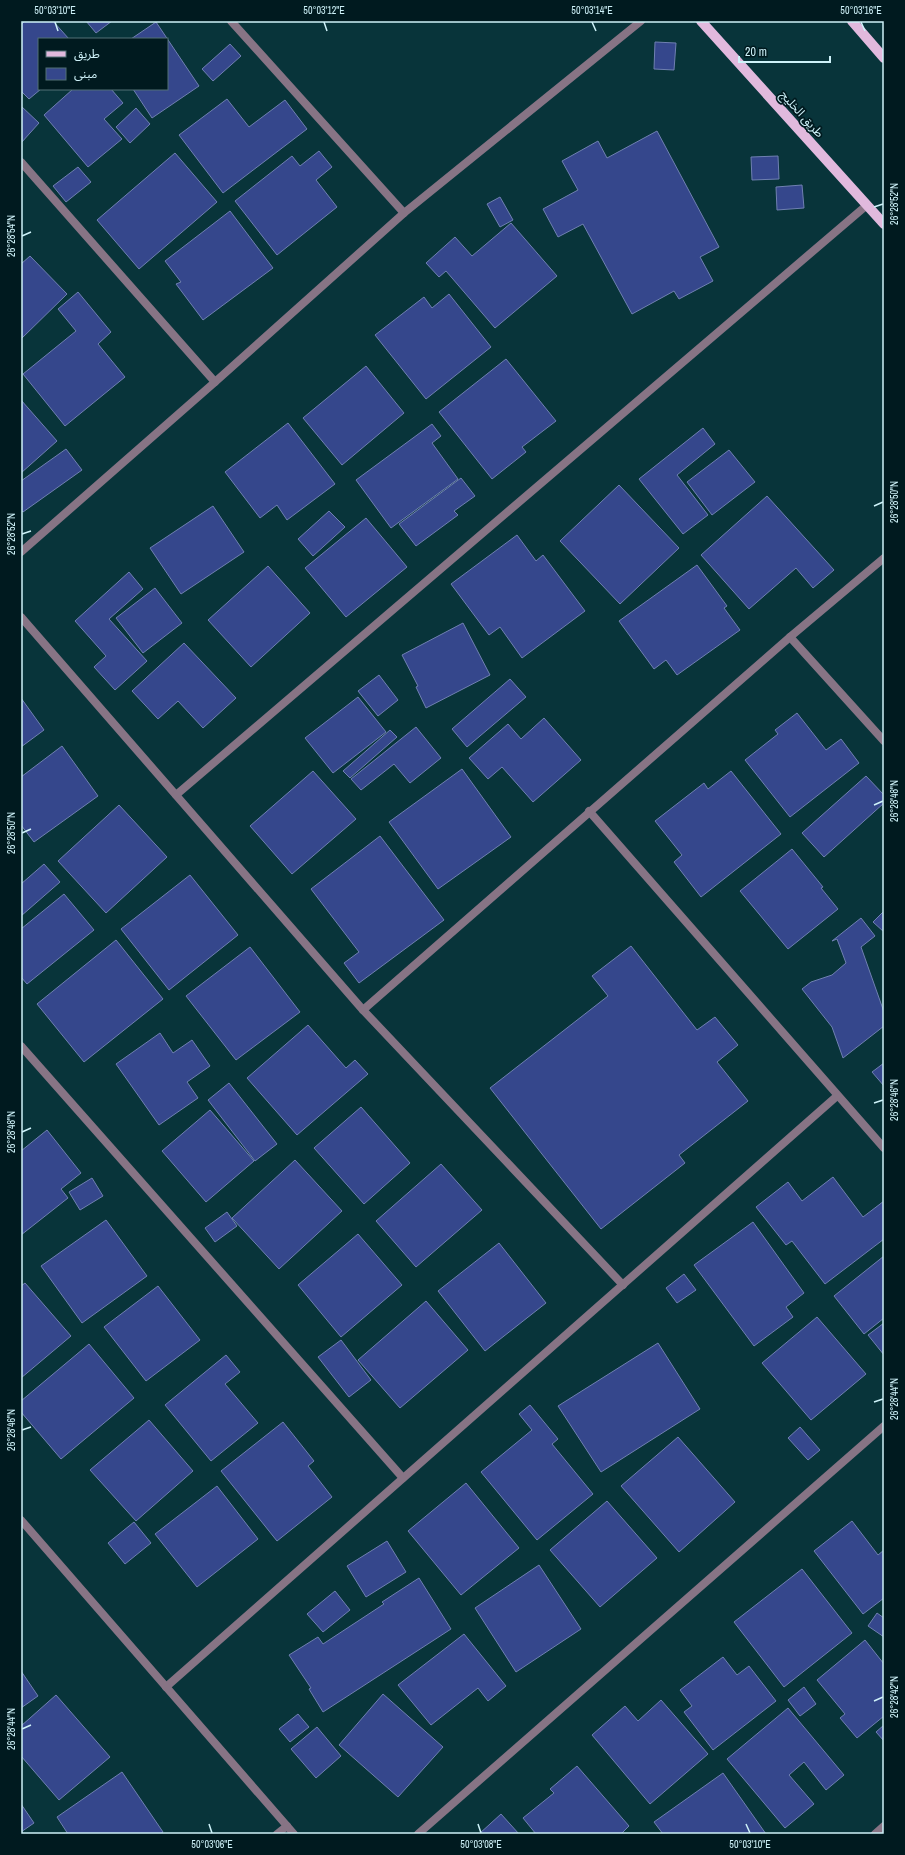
<svg xmlns="http://www.w3.org/2000/svg" width="905" height="1855" font-family="'Archivo Narrow','Noto Sans Arabic',sans-serif">
  <style>
    .building { fill: #35478c; stroke: #6f80b1 }
    .lines { fill: none; stroke-linecap: round; stroke-linejoin: round }
    .minor { stroke: #877485; stroke-width: 8 }
    .tertiary { stroke: #877485; stroke-width: 8 }
    .primary { stroke: #e1b9dd; stroke-width: 10 }
    .ticks { fill: none; stroke: #cef2f9; stroke-width: 1.5 }
    .labels { text-anchor: middle; stroke-width: 3.5; stroke-linejoin: round; paint-order: stroke }
    .street-label { font-size: 12px; fill: #cef2f9; stroke: #001a1f }
    .neatline { fill: none; stroke: #cef2f9; stroke-width: 1.5 }
    .ticks-label { font-size: 10px; text-anchor: middle; fill: #cef2f9 }
  </style>
  <rect width="100%" height="100%" fill="#08343a"/>
  <g class="building">
    <polygon points="25,21 53,21 69,39 39,39 39,89 41,89 29,99 21,91 21,25"/>
    <polygon points="86,21 112,21 96,33"/>
    <polygon points="156,22 199,86 152,118 133,89 167,89 167,39 131,39"/>
    <polygon points="655,42 676,43 674,70 654,69"/>
    <polygon points="230,44 241,56 213,81 202,69"/>
    <polygon points="73,89 111,89 123,103 104,119 122,139 88,167 44,115"/>
    <polygon points="227,99 249,127 285,100 307,129 223,193 179,135"/>
    <polygon points="21,106 39,123 21,143"/>
    <polygon points="136,108 150,124 130,143 116,127"/>
    <polygon points="657,131 719,247 700,257 713,281 679,299 674,291 632,314 583,224 558,237 543,209 578,190 562,161 598,141 607,158"/>
    <polygon points="319,151 332,167 316,180 337,207 277,255 235,201 292,156 300,166"/>
    <polygon points="175,153 217,202 139,269 97,220"/>
    <polygon points="778,156 779,179 752,180 751,157"/>
    <polygon points="78,167 91,182 66,202 53,186"/>
    <polygon points="802,185 804,208 777,210 776,187"/>
    <polygon points="500,197 513,220 500,227 487,204"/>
    <polygon points="230,211 273,268 203,320 176,284 181,282 165,261"/>
    <polygon points="511,223 557,276 495,328 446,271 439,277 426,263 455,237 472,256"/>
    <polygon points="30,256 67,294 21,339 21,264"/>
    <polygon points="78,292 111,332 98,344 125,377 65,426 23,374 76,331 58,309"/>
    <polygon points="449,294 491,347 426,399 375,335 424,297 432,308"/>
    <polygon points="506,359 556,421 522,447 526,452 492,479 439,412"/>
    <polygon points="366,366 404,413 342,465 303,418"/>
    <polygon points="21,400 57,441 21,473"/>
    <polygon points="288,423 335,484 287,520 277,505 260,518 225,472"/>
    <polygon points="432,424 441,436 432,443 458,479 391,528 356,480"/>
    <polygon points="703,428 715,444 677,475 708,515 683,534 639,479"/>
    <polygon points="66,449 82,470 23,512 21,510 21,481"/>
    <polygon points="729,450 755,482 712,515 687,482"/>
    <polygon points="461,478 475,496 454,511 458,515 416,546 399,524"/>
    <polygon points="619,485 679,548 620,604 560,541"/>
    <polygon points="767,496 834,570 813,588 796,568 749,609 701,555"/>
    <polygon points="213,506 244,552 181,594 150,548"/>
    <polygon points="329,511 345,527 313,556 298,539"/>
    <polygon points="366,518 407,567 346,617 305,568"/>
    <polygon points="517,535 536,561 543,555 585,611 522,658 500,627 489,635 451,584"/>
    <polygon points="697,565 727,606 724,608 740,630 677,675 666,660 654,669 619,621"/>
    <polygon points="268,566 310,613 251,667 208,620"/>
    <polygon points="129,572 143,589 109,619 147,661 115,690 94,667 106,656 75,621"/>
    <polygon points="155,588 182,623 143,653 116,618"/>
    <polygon points="463,623 490,675 426,708 416,687 418,686 402,655"/>
    <polygon points="184,643 236,698 203,728 178,701 158,719 132,691"/>
    <polygon points="379,675 398,700 378,716 358,691"/>
    <polygon points="510,679 526,697 467,747 452,729"/>
    <polygon points="358,697 386,732 333,773 305,738"/>
    <polygon points="21,698 44,730 21,747"/>
    <polygon points="797,713 826,750 841,739 859,763 790,817 745,760 778,734 775,730"/>
    <polygon points="544,718 581,760 533,802 502,767 488,779 469,758 508,724 521,739"/>
    <polygon points="416,727 441,758 410,783 394,764 361,790 351,779"/>
    <polygon points="390,730 397,737 350,778 343,771"/>
    <polygon points="62,746 98,796 34,842 21,825 21,777"/>
    <polygon points="462,769 511,837 438,889 389,822"/>
    <polygon points="313,771 356,819 292,874 250,826"/>
    <polygon points="731,771 781,834 701,897 674,862 682,855 655,821 704,783 708,789"/>
    <polygon points="866,776 884,795 884,803 824,857 802,833"/>
    <polygon points="119,805 167,857 106,913 58,861"/>
    <polygon points="380,836 444,920 359,983 344,963 359,952 311,889"/>
    <polygon points="792,849 823,887 821,888 838,909 788,949 740,891"/>
    <polygon points="44,864 60,882 21,916 21,884"/>
    <polygon points="190,875 238,935 169,990 121,929"/>
    <polygon points="64,894 94,930 27,984 21,977 21,929"/>
    <polygon points="884,911 884,932 873,922"/>
    <polygon points="861,918 875,936 861,947 884,1012 884,1026 843,1058 832,1027 802,989 811,982 832,975 846,963 837,939 832,941"/>
    <polygon points="116,940 163,999 84,1062 37,1004"/>
    <polygon points="631,946 697,1030 715,1017 738,1045 717,1062 748,1101 679,1155 685,1163 601,1229 490,1088 608,996 592,976"/>
    <polygon points="250,947 300,1012 236,1060 186,996"/>
    <polygon points="308,1025 346,1068 355,1060 368,1074 297,1135 247,1078"/>
    <polygon points="160,1033 173,1053 192,1040 210,1066 187,1082 198,1098 159,1125 116,1064"/>
    <polygon points="884,1063 884,1086 872,1072"/>
    <polygon points="229,1083 277,1144 255,1161 208,1100"/>
    <polygon points="361,1107 410,1163 364,1204 314,1148"/>
    <polygon points="210,1110 254,1161 206,1202 162,1151"/>
    <polygon points="47,1130 81,1173 61,1189 68,1198 21,1235 21,1151"/>
    <polygon points="295,1160 342,1211 279,1269 232,1218"/>
    <polygon points="441,1164 482,1210 416,1267 376,1221"/>
    <polygon points="833,1177 863,1217 884,1201 884,1239 825,1284 792,1241 786,1245 756,1207 788,1182 802,1201"/>
    <polygon points="92,1178 103,1196 80,1210 69,1192"/>
    <polygon points="227,1212 237,1226 215,1242 205,1228"/>
    <polygon points="106,1220 147,1276 82,1323 41,1266"/>
    <polygon points="753,1222 804,1293 786,1307 793,1317 754,1346 694,1265"/>
    <polygon points="358,1234 402,1285 341,1337 298,1285"/>
    <polygon points="499,1243 546,1303 485,1351 438,1291"/>
    <polygon points="884,1256 884,1318 864,1334 834,1296"/>
    <polygon points="684,1274 696,1290 677,1303 666,1288"/>
    <polygon points="25,1283 71,1336 21,1378 21,1286"/>
    <polygon points="158,1286 200,1340 146,1381 104,1327"/>
    <polygon points="426,1301 468,1350 400,1408 358,1360"/>
    <polygon points="817,1317 866,1374 811,1420 762,1363"/>
    <polygon points="884,1323 884,1355 868,1335"/>
    <polygon points="341,1340 371,1380 349,1397 318,1357"/>
    <polygon points="658,1343 700,1409 601,1472 558,1406"/>
    <polygon points="89,1344 134,1398 61,1459 21,1412 21,1401"/>
    <polygon points="226,1355 240,1372 225,1384 258,1423 211,1461 165,1405"/>
    <polygon points="530,1405 558,1439 552,1444 593,1494 537,1540 481,1472 532,1430 519,1414"/>
    <polygon points="149,1420 193,1471 136,1521 90,1470"/>
    <polygon points="283,1422 314,1461 308,1466 332,1497 277,1541 221,1471"/>
    <polygon points="800,1427 820,1450 808,1460 788,1438"/>
    <polygon points="678,1437 735,1502 679,1552 621,1486"/>
    <polygon points="466,1483 519,1548 461,1595 408,1531"/>
    <polygon points="217,1486 258,1539 197,1587 155,1534"/>
    <polygon points="607,1501 657,1558 600,1607 550,1550"/>
    <polygon points="852,1521 878,1555 884,1550 884,1598 863,1614 814,1551"/>
    <polygon points="134,1522 151,1543 125,1564 108,1543"/>
    <polygon points="387,1541 406,1572 366,1597 347,1566"/>
    <polygon points="539,1565 581,1629 516,1672 475,1608"/>
    <polygon points="802,1569 852,1633 784,1687 734,1622"/>
    <polygon points="419,1578 451,1629 323,1712 309,1689 311,1688 289,1655 318,1637 323,1644 384,1604 382,1602"/>
    <polygon points="335,1591 350,1610 323,1632 307,1614"/>
    <polygon points="877,1613 884,1618 884,1637 868,1626"/>
    <polygon points="464,1634 506,1686 488,1701 478,1688 431,1725 398,1685"/>
    <polygon points="865,1640 884,1664 884,1716 857,1738 840,1718 845,1714 817,1680"/>
    <polygon points="723,1657 737,1675 749,1666 776,1701 713,1750 684,1712 692,1706 680,1690"/>
    <polygon points="21,1671 38,1696 21,1708"/>
    <polygon points="804,1687 816,1704 800,1716 788,1700"/>
    <polygon points="383,1694 443,1747 398,1797 339,1745"/>
    <polygon points="56,1695 110,1757 59,1800 21,1756 21,1726"/>
    <polygon points="661,1700 708,1754 650,1804 592,1735 625,1706 638,1721"/>
    <polygon points="788,1708 844,1775 826,1790 804,1762 789,1775 814,1804 785,1828 727,1759"/>
    <polygon points="298,1714 309,1727 290,1742 279,1729"/>
    <polygon points="884,1725 884,1741 876,1732"/>
    <polygon points="317,1727 341,1756 316,1778 291,1749"/>
    <polygon points="577,1766 629,1826 621,1834 536,1834 523,1818 554,1793 550,1789"/>
    <polygon points="122,1772 163,1832 160,1834 68,1834 57,1817"/>
    <polygon points="723,1773 766,1834 663,1834 654,1822"/>
    <polygon points="21,1804 34,1823 21,1832"/>
    <polygon points="501,1814 519,1834 479,1834"/>
  </g>
  <g class="lines">
    <g class="minor">
      <polyline points="231,21 404,213"/>
      <polyline points="21,162 215,382"/>
      <polyline points="21,552 215,382 404,213 641,21"/>
      <polyline points="21,617 363,1010 623,1285"/>
      <polyline points="790,637 884,741"/>
      <polyline points="176,795 867,205"/>
      <polyline points="589,811 884,1148"/>
      <polyline points="363,1010 790,637 884,558"/>
      <polyline points="21,1046 403,1478"/>
      <polyline points="166,1687 837,1096"/>
      <polyline points="418,1834 884,1426"/>
      <polyline points="875,1834 884,1826"/>
    </g>
    <g class="tertiary">
      <polyline points="21,1520 294,1834"/>
      <polyline points="277,1834 287,1826"/>
    </g>
    <g class="primary">
      <polyline points="701,21 884,224"/>
      <polyline points="852,21 884,58"/>
    </g>
  </g>
  <path class="ticks" d="M55 22 58 31M324 22 327 31M592 22 596 31M861 22 865 31M874 207 883 204M22 236 31 232M874 506 883 502M22 534 31 531M874 805 883 801M22 833 31 829M874 1103 883 1100M22 1132 31 1128M874 1402 883 1399M22 1430 31 1427M874 1701 883 1697M22 1729 31 1725M209 1824 212 1833M478 1824 481 1833M746 1824 750 1833"/>
  <g class="labels">
    <g class="street-label">
      <text transform="translate(802 114) rotate(48)" y="4">طريق الخليج</text>
    </g>
  </g>
  <rect width="905" height="1855" fill="none" stroke="#001a1f" stroke-width="44"/>
  <rect x="38" y="38" width="130" height="52" fill="#001a1f" stroke="#527076"/>
  <rect x="46" y="51" width="20" height="6" fill="#e1b9dd" stroke="#527076"/>
  <text x="74" y="58" font-size="12" fill="#cef2f9">طريق</text>
  <rect x="46" y="68" width="20" height="12" fill="#35478c" stroke="#527076"/>
  <text x="74" y="78" font-size="12" fill="#cef2f9">مبنى</text>
  <path d="M739 56v6h91v-6" fill="none" stroke="#cef2f9" stroke-width="2"/>
  <text x="745" y="56" font-size="12" fill="#cef2f9" stroke="#001a1f" stroke-width="3" paint-order="stroke">20 m</text>
  <rect x="22" y="22" width="861" height="1811" class="neatline"/>
  <g class="ticks-label">
    <text x="55" y="14">50°03'10"E</text>
    <text x="324" y="14">50°03'12"E</text>
    <text x="592" y="14">50°03'14"E</text>
    <text x="861" y="14">50°03'16"E</text>
    <text transform="translate(894 204) rotate(-90)" y="4">26°28'52"N</text>
    <text transform="translate(11 236) rotate(-90)" y="4">26°28'54"N</text>
    <text transform="translate(894 502) rotate(-90)" y="4">26°28'50"N</text>
    <text transform="translate(11 534) rotate(-90)" y="4">26°28'52"N</text>
    <text transform="translate(894 801) rotate(-90)" y="4">26°28'48"N</text>
    <text transform="translate(11 833) rotate(-90)" y="4">26°28'50"N</text>
    <text transform="translate(894 1100) rotate(-90)" y="4">26°28'46"N</text>
    <text transform="translate(11 1132) rotate(-90)" y="4">26°28'48"N</text>
    <text transform="translate(894 1399) rotate(-90)" y="4">26°28'44"N</text>
    <text transform="translate(11 1430) rotate(-90)" y="4">26°28'46"N</text>
    <text transform="translate(894 1697) rotate(-90)" y="4">26°28'42"N</text>
    <text transform="translate(11 1729) rotate(-90)" y="4">26°28'44"N</text>
    <text x="212" y="1848">50°03'06"E</text>
    <text x="481" y="1848">50°03'08"E</text>
    <text x="750" y="1848">50°03'10"E</text>
  </g>
</svg>
